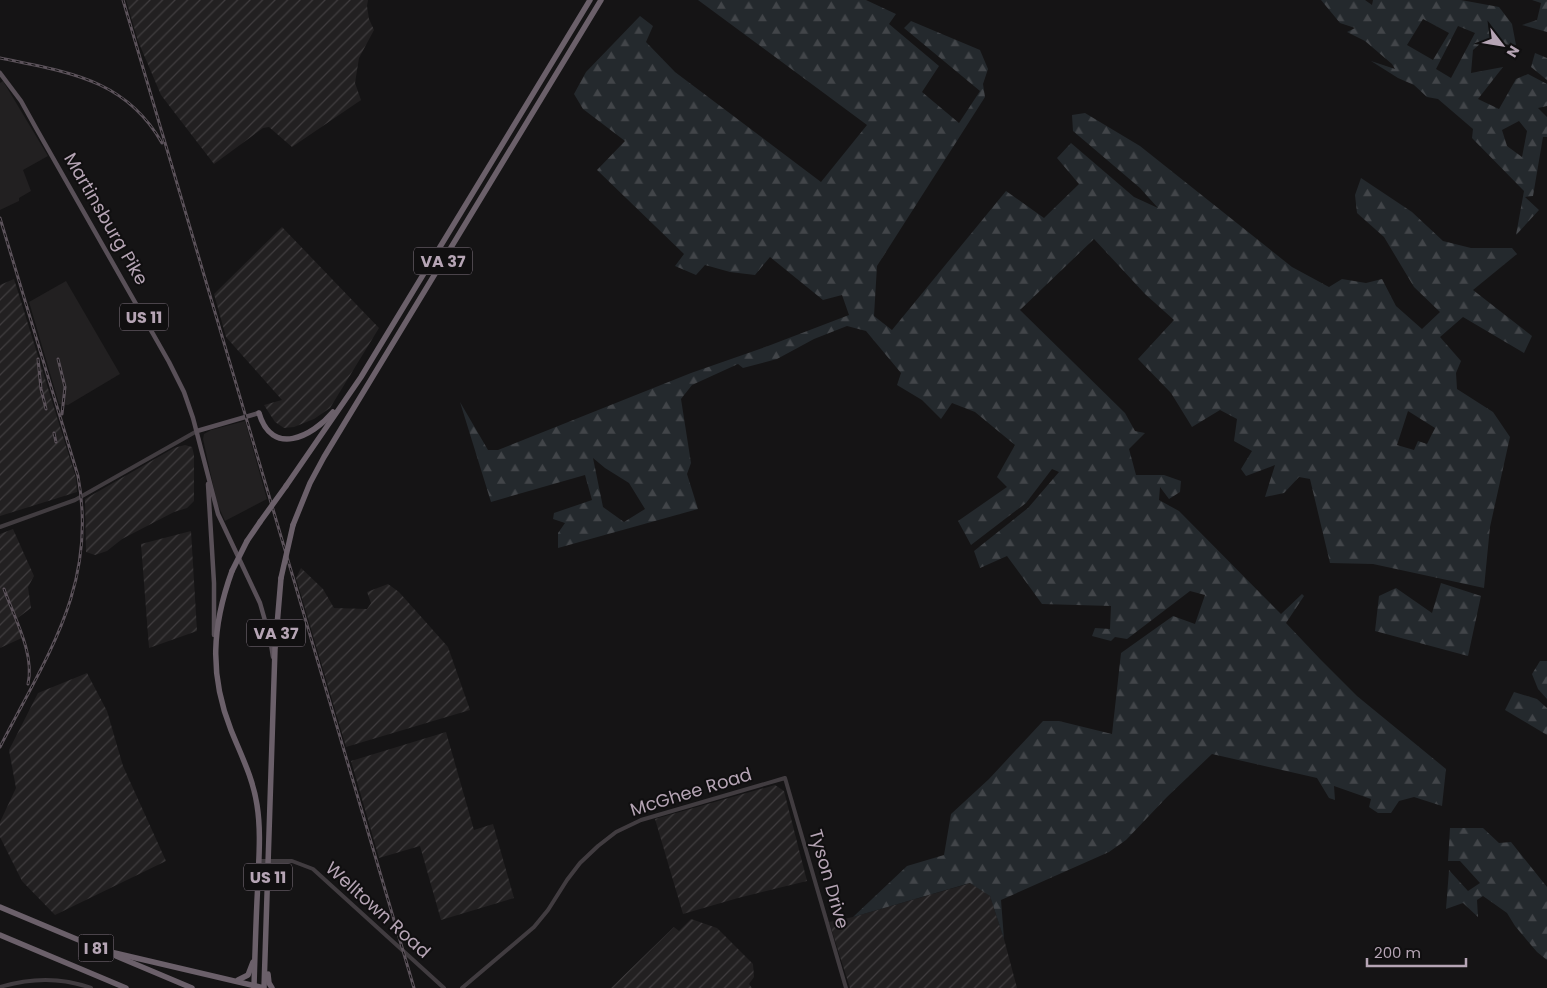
<svg xmlns="http://www.w3.org/2000/svg" width="1547" height="988" font-family="Poppins,sans-serif">
  <style>
    .built { fill: #222021 }
    .industrial { fill: url(#industrial-furrows) }
    .forest { fill: url(#forest-firs); fill-rule: evenodd }
    .lines { fill: none; stroke-linecap: round; stroke-linejoin: round }
    .minor { stroke: #413c40; stroke-width: 4 }
    .major { stroke: #595058; stroke-width: 4.5 }
    .highway { stroke: #6b606a; stroke-width: 5.5 }
    .rail-casing { stroke: #5b525a; stroke-width: 3 }
    .rail { stroke: #100f10; stroke-width: 1; stroke-dasharray: 4; stroke-linecap: butt }
    .highway-bridge { stroke: #6b606a; stroke-width: 5.5 }
    .labels { text-anchor: middle; stroke-width: 4; stroke-linejoin: round; paint-order: stroke }
    .shield { fill: #100f10; stroke: #847884; stroke-width: 1 }
    .shield-label { font-size: 16px; font-weight: bold; fill: #b6a5b5 }
    .street-label { font-size: 18px; fill: #b6a5b5; stroke: #100f10 }
  </style>
  <defs>
    <pattern id="industrial-furrows" width="10" height="10" patternUnits="userSpaceOnUse" patternTransform="scale(1.25)"><rect width="10" height="10" fill="#222021"/><path d="M-1 1l2-2M0 10L10 0M9 11l2-2" fill="none" stroke="#403d3f"/></pattern>
    <pattern id="forest-firs" width="22" height="20" patternUnits="userSpaceOnUse" patternTransform="scale(1.25)"><rect width="22" height="20" fill="#24292d"/><path d="M5 1l3.5 6h-7zM16 11l3.5 6h-7z" fill="#424549"/></pattern>
  </defs>
  <rect width="100%" height="100%" fill="#151415"/>
  <g class="built">
    <polygon points="3,81 48,156 23,170 31,191 19,198 19,201 0,210 0,83"/>
    <polygon points="66,281 120,374 68,405 59,404 29,302"/>
    <polygon points="245,421 267,499 225,521 217,503 203,439 204,434 211,430"/>
  </g>
  <g class="industrial">
    <polygon points="126,0 368,0 367,6 369,19 374,30 359,58 355,83 361,100 292,147 269,127 263,128 214,164 161,95 138,41"/>
    <polygon points="282,227 379,328 330,408 314,419 294,427 284,428 275,422 264,405 282,400 226,337 214,294"/>
    <polygon points="14,279 76,478 77,492 0,516 0,285"/>
    <polygon points="185,445 192,447 194,455 194,501 187,508 174,512 122,539 107,551 95,555 86,552 85,499 174,448"/>
    <polygon points="13,529 34,576 28,587 31,608 15,620 24,637 0,648 0,534"/>
    <polygon points="191,531 197,631 149,648 141,544"/>
    <polygon points="301,568 323,589 334,608 367,609 371,603 367,592 388,584 399,592 448,647 470,710 346,747 296,578"/>
    <polygon points="87,673 107,711 123,766 166,861 55,915 22,881 0,837 0,822 16,788 9,750 38,693"/>
    <polygon points="446,732 474,830 493,824 514,898 441,920 420,846 379,858 351,761"/>
    <polygon points="775,785 784,791 807,881 738,898 683,914 655,819"/>
    <polygon points="971,883 990,896 1004,939 1017,988 850,988 829,922 853,917"/>
    <polygon points="691,919 717,928 753,964 754,977 749,984 752,988 611,988 674,927 679,931"/>
  </g>
  <g class="forest">
    <path d="M698 0H866L896 14 889 24 939 66 922 92 959 123 980 91 904 28 911 21 980 50 988 69 983 84 985 97 877 266 874 316 892 330 1006 191 1044 218 1079 184 1057 158 1071 143 1134 197 1158 208 1140 188 1073 131 1072 115 1085 113 1140 146 1292 267 1329 287 1342 279 1366 283 1382 279 1396 306 1422 329 1440 312 1414 287 1384 237 1357 213 1355 195 1361 178 1412 212 1443 241 1471 248H1512L1517 254 1473 290 1532 336 1524 353 1463 317 1440 337 1461 361 1456 373 1457 389 1493 412 1510 437 1490 527 1484 588 1373 564 1330 563 1310 479 1299 477 1284 493 1265 497 1275 465 1246 476 1241 469 1252 451 1234 441 1237 419 1220 410 1192 427 1171 393 1138 359 1174 320 1145 294 1094 239 1020 310 1125 413 1135 431 1145 433 1129 449 1136 475H1164L1181 481 1180 492 1169 499 1160 487 1159 500 1179 511 1281 614 1302 594 1304 596 1286 623 1320 659 1357 696 1446 769 1442 806 1414 797 1399 801 1391 813H1378L1369 807 1371 799 1334 786 1335 800 1329 798 1317 778 1212 754 1167 797 1126 840 1109 852 1001 900 1004 939 990 896 970 883 853 917 907 866 944 855 951 814 989 779 1043 721H1059L1112 734 1121 653 1173 616 1195 624 1205 595 1190 591 1127 639 1115 637 1111 641 1092 636 1095 628 1110 629 1111 606 1042 604 1007 556 980 568 974 551 1028 508 1059 472 1052 469 1026 503 971 545 958 521 1007 487 997 477 1015 445 975 412 952 403 941 419 922 400 897 385 901 373 866 331 847 326 814 339 777 359 743 368 738 364 692 385 681 399 691 463 687 474 698 509 558 548V533L565 523 553 519 554 513 592 500 585 475 491 502 460 402 488 450H498L691 373 768 346 849 315 842 295 823 300 770 257 755 275 730 272 705 265 696 275 675 266 684 254 597 170 625 141 583 109 574 94 586 72 640 16 653 26 646 42 675 72 821 182 867 125ZM1408 411 1435 428 1427 444 1418 441 1414 450 1397 445ZM593 458 605 468 629 483 645 509 624 522 603 507Z"/>
    <path d="M1321 0H1365L1372 5 1373 0H1461L1499 7 1512 24 1516 45 1481 43 1473 50 1471 73 1503 67 1478 99 1499 109 1516 79 1528 74 1547 84V106L1538 108 1547 117V137H1543L1533 196 1525 197 1539 210 1516 235 1524 191 1472 138 1473 129 1438 99 1427 97 1414 85 1398 78 1371 61 1395 69 1392 64 1365 41 1347 32 1355 28 1340 23ZM1423 19 1449 33 1433 60 1407 45ZM1458 26 1475 33 1451 78 1436 69ZM1519 121 1527 131 1522 157 1507 146 1502 130Z"/>
    <polygon points="1532,0 1547,0 1547,32 1522,25 1537,20 1541,3"/>
    <polygon points="1535,53 1547,58 1547,80 1531,67"/>
    <polygon points="1441,583 1481,596 1468,656 1375,631 1379,596 1396,588 1432,613"/>
    <polygon points="1540,661 1547,661 1547,699 1538,689 1532,674"/>
    <polygon points="1514,692 1537,699 1547,708 1547,735 1505,710"/>
    <polygon points="1450,828 1483,828 1499,843 1511,842 1547,887 1547,960 1537,952 1515,926 1507,913 1483,896 1477,900 1478,917 1463,903 1446,909 1449,870 1468,891 1480,883 1460,861 1448,861"/>
  </g>
  <g class="lines">
    <g class="minor">
      <polyline points="0,527 75,500 197,431"/>
      <polyline points="258,861 292,861 313,869 444,988"/>
      <path d="M0 987C30 978 61 977 91 988"/>
      <polyline points="462,988 534,927 548,910 567,880 580,863 598,846 616,832 641,820 785,778 846,988"/>
    </g>
    <g class="major">
      <polyline points="0,73 21,101 36,128 169,362 184,392 193,418 218,514 260,603 270,638 273,657"/>
      <polyline points="197,431 259,413"/>
      <polyline points="208,484 214,583 214,635"/>
    </g>
    <g class="highway">
      <path d="M259 413C272 457 312 437 333 412"/>
      <polyline points="286,486 361,377 590,0"/>
      <polyline points="293,525 310,483 324,457 601,0"/>
      <polyline points="247,541 260,522"/>
      <path d="M232 571C212 626 209 675 231 730 241 755 253 778 257 805 261 830 259 855 258 881 256 916 255 951 254 987"/>
      <polyline points="0,907 105,951"/>
      <polyline points="0,935 126,988"/>
      <polyline points="102,950 264,988 275,649 281,578"/>
      <polyline points="116,956 192,988"/>
      <polyline points="268,974 269,983 272,988"/>
      <polyline points="238,980 248,975 253,962"/>
    </g>
    <defs>
      <g id="rail">
        <polyline points="123,0 414,988"/>
        <path d="M0 58C66 72 125 78 162 143"/>
        <path d="M0 218 78 476C98 585 47 655 0 747"/>
        <polyline points="38,359 41,389 46,409"/>
        <polyline points="58,359 65,387 62,414"/>
        <polyline points="54,433 56,442"/>
        <path d="M4 589C14 617 35 654 28 684"/>
      </g>
    </defs>
    <use href="#rail" class="rail-casing"/>
    <use href="#rail" class="rail"/>
    <g class="highway-bridge">
      <polyline points="260,522 286,486"/>
      <polyline points="232,571 247,541"/>
      <polyline points="281,578 293,525"/>
    </g>
  </g>
  <g class="labels">
    <g class="shield">
      <rect x="414" y="247.5" width="58" height="27" rx="4"/>
      <rect x="120" y="303.5" width="48" height="27" rx="4"/>
      <rect x="247" y="619.5" width="58" height="27" rx="4"/>
      <rect x="244" y="863.5" width="48" height="27" rx="4"/>
      <rect x="78.5" y="934.5" width="35" height="27" rx="4"/>
    </g>
    <g class="shield-label">
      <text x="443" y="267">VA 37</text>
      <text x="144" y="323">US 11</text>
      <text x="276" y="639">VA 37</text>
      <text x="268" y="883">US 11</text>
      <text x="96" y="954">I 81</text>
    </g>
    <g class="street-label">
      <text transform="translate(106 219) rotate(60)" y="6">Martinsburg Pike</text>
      <text transform="translate(691 792) rotate(-17)" y="6">McGhee Road</text>
      <text transform="translate(829 879) rotate(74)" y="6">Tyson Drive</text>
      <text transform="translate(378 910) rotate(42)" y="6">Welltown Road</text>
    </g>
  </g>
  <g transform="translate(1502 45) rotate(121)" stroke="#100f10" stroke-width="4" paint-order="stroke">
  <path d="M0-4L9 19L0 12L-9 19Z" fill="#b6a5b5"/>
  <text y="-8" font-size="14" font-weight="bold" text-anchor="middle" fill="#b6a5b5">N</text>
  </g>
  <path d="M1367 958v8h99v-8" fill="none" stroke="#b6a5b5" stroke-width="2.5"/>
  <text x="1374" y="958" font-size="15" fill="#b6a5b5" stroke="#100f10" stroke-width="4" paint-order="stroke">200 m</text>
</svg>
